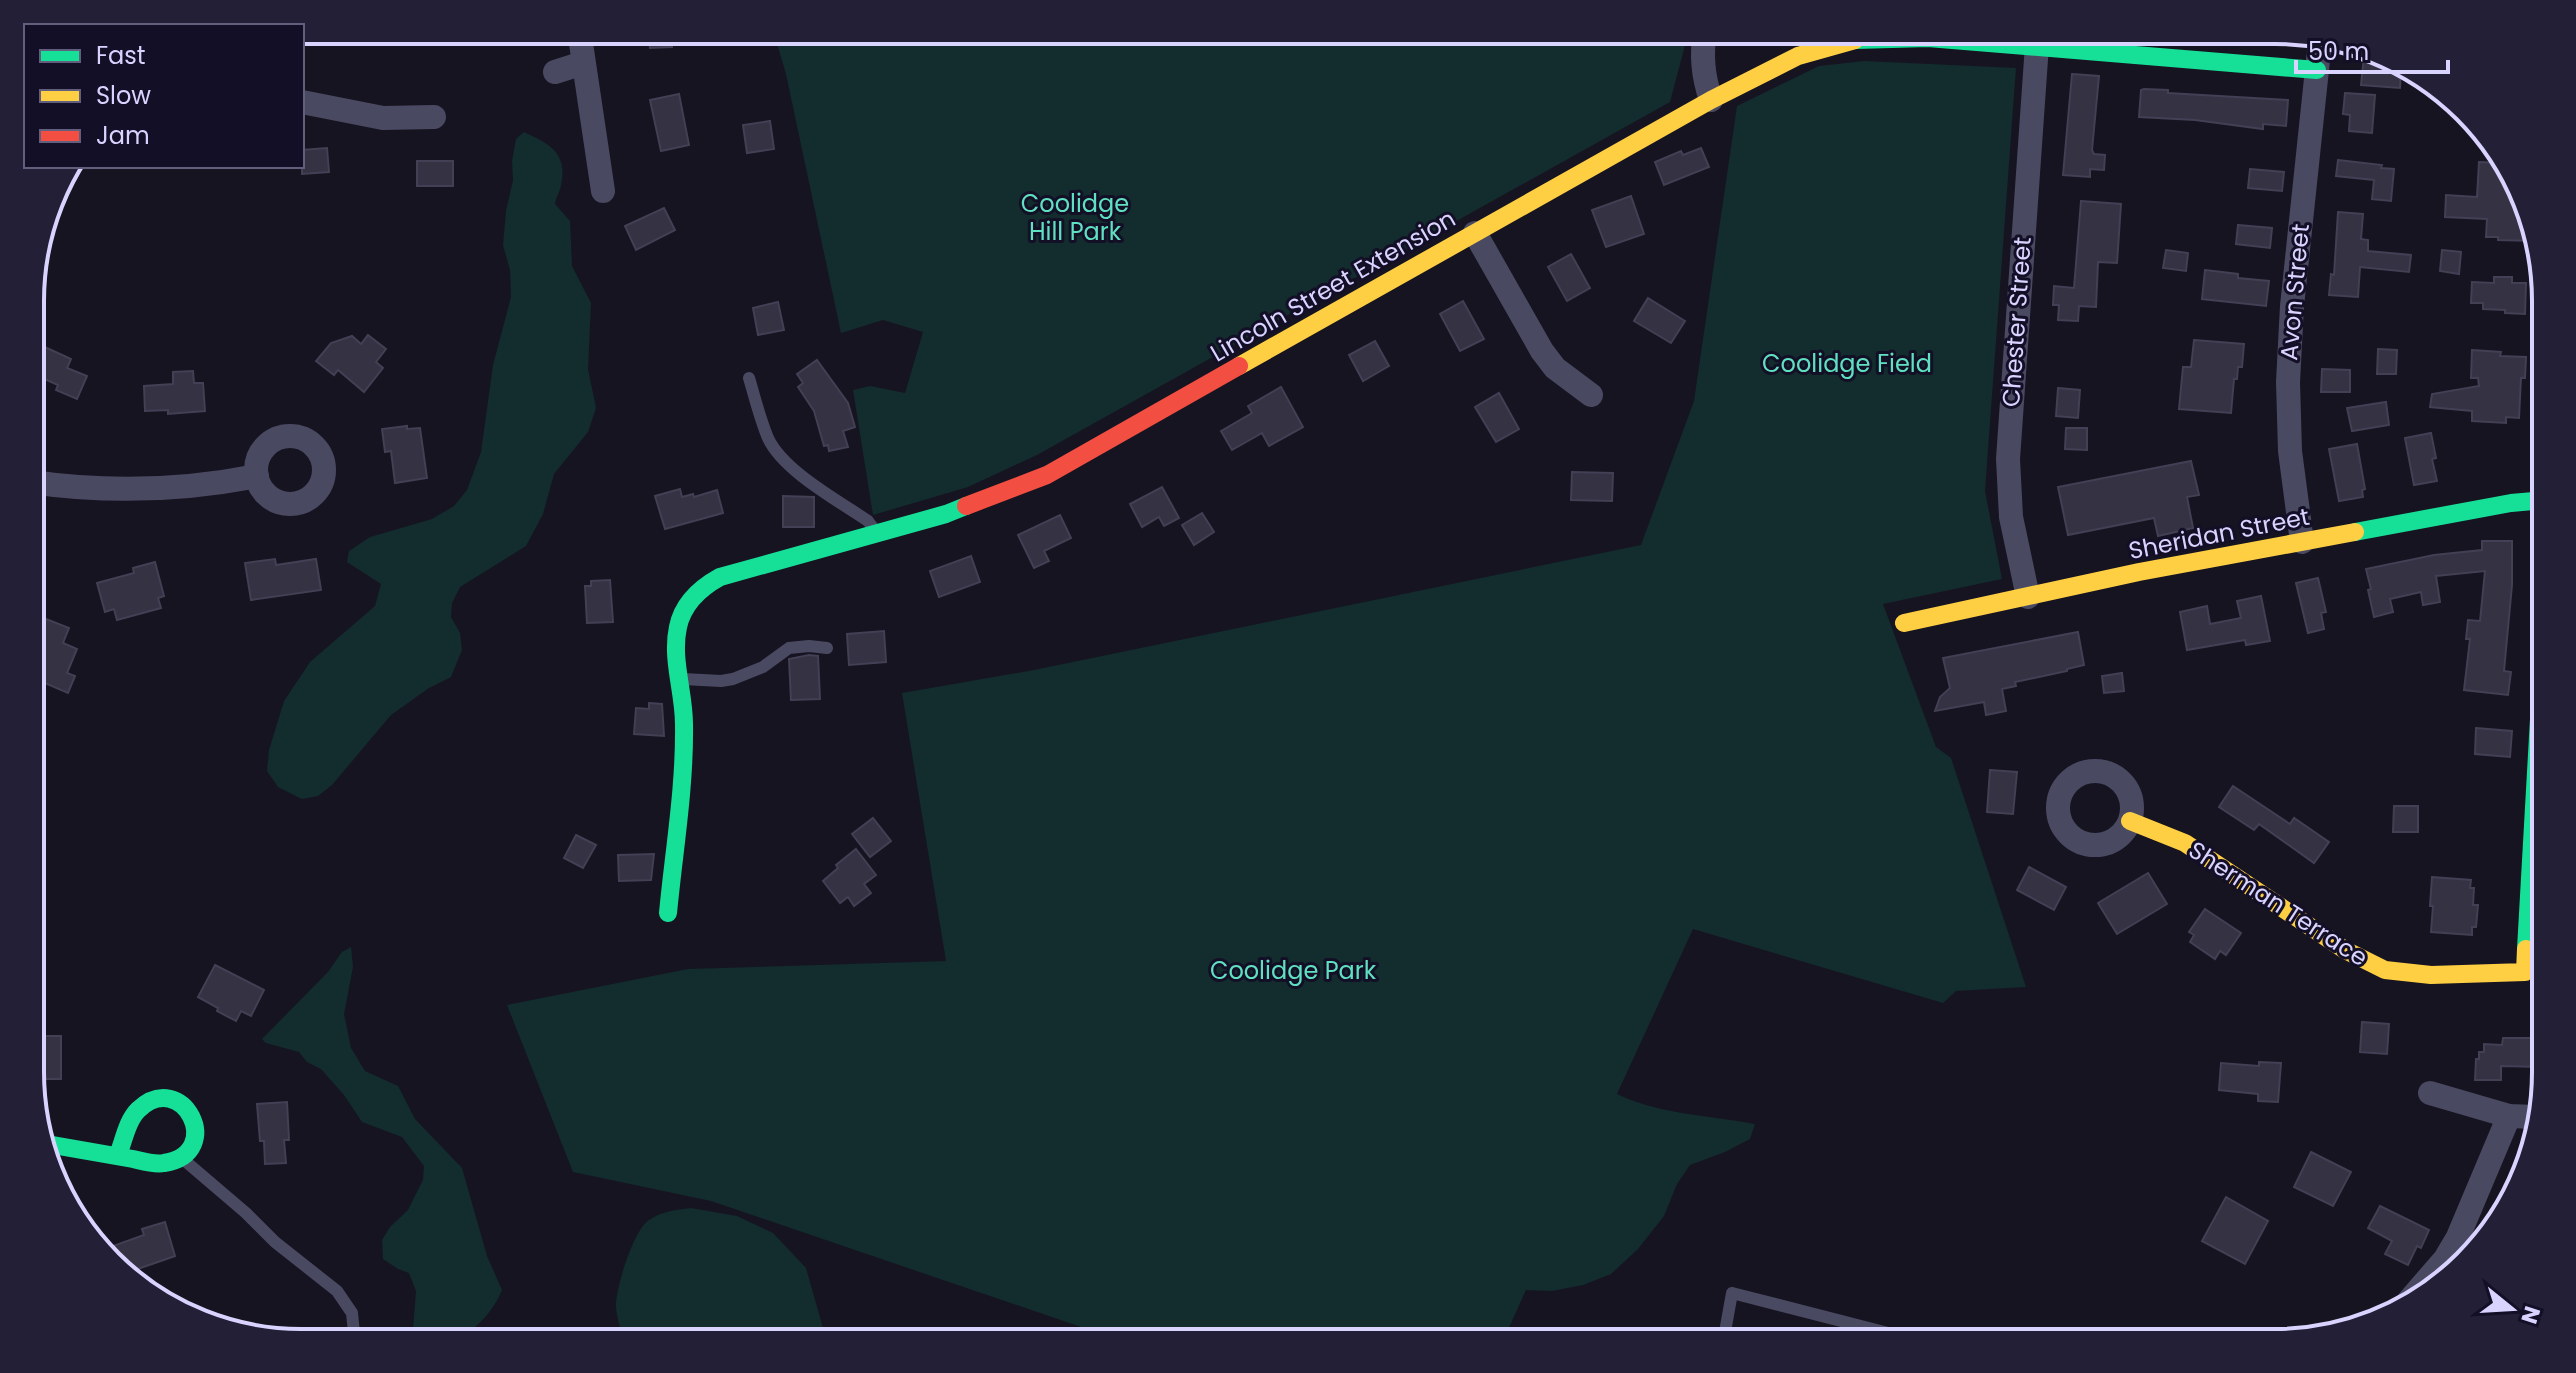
<svg xmlns="http://www.w3.org/2000/svg" width="2576" height="1373" font-family="Poppins,sans-serif">
  <style>
    .green { fill: #132c2d }
    .building { fill: #343243; stroke: #433f54; stroke-width: 2 }
    .lines { fill: none; stroke-linecap: round; stroke-linejoin: round }
    .lane { stroke: #4a4962; stroke-width: 12 }
    .street { stroke: #4a4962; stroke-width: 24 }
    .fast { stroke: #16e098; stroke-width: 18 }
    .slow { stroke: #ffcf43; stroke-width: 18 }
    .jam { stroke: #f24e42; stroke-width: 18 }
    .labels { text-anchor: middle; stroke-width: 6; stroke-linejoin: round; paint-order: stroke }
    .park-label { font-size: 24px; fill: #5fe0c0; stroke: #130f26 }
    .street-label { font-size: 24px; fill: #d9d4ff; stroke: #130f26 }
    .rim { fill: none; stroke: #d9d4ff; stroke-width: 4 }
  </style>
  <rect width="100%" height="100%" fill="#161421"/>
  <g class="green">
    <polygon points="773,30 1689,30 1670,102 1037,455 968,487 873,515 853,390 870,386 905,393 923,332 883,320 841,333 786,74"/>
    <path d="M1864 61 2016 68 1985 491 2002 579 1883 604 1936 747 1951 758 2026 987 1956 991 1943 1003 1693 929 1617 1094C1661 1115 1708 1115 1755 1124L1750 1139 1725 1152 1690 1165 1677 1184 1664 1216 1638 1249 1611 1274 1583 1285 1552 1291 1526 1290 1502 1343H1128L711 1201 573 1172 507 1005 688 969 946 961 902 693 1034 670 1641 545 1694 401 1737 106 1819 66Z"/>
    <path d="M524 132C549 144 568 152 561 185 560 192 556 197 555 204L570 221 572 266 591 303 588 369 596 408 588 432 554 474 543 514 526 546 460 587 452 603 451 617 460 633 462 650 451 677 429 688 391 715 332 785 318 796 302 799 278 787 267 771 269 750 284 701 310 662 375 606 381 584 347 562 349 551 370 537 432 519 454 506 467 490 481 452 493 365 511 297 510 270 503 245 506 211 513 180 512 161 516 139Z"/>
    <path d="M351 947 353 967 344 1014 351 1048 365 1071 398 1086 415 1119 462 1168 487 1256 502 1290C495 1308 476 1332 457 1337L456 1343H412L416 1291 409 1273 398 1269 383 1259 382 1240 390 1227 408 1210 423 1180 424 1166 402 1137 362 1122 344 1095 321 1069 307 1062 299 1052 266 1043 262 1039 328 972 342 952Z"/>
    <path d="M691 1208 737 1216 773 1233 806 1268 823 1328 818 1343H627C621 1331 617 1320 616 1307 615 1289 634 1229 649 1220 662 1211 676 1210 691 1208Z"/>
  </g>
  <g class="building">
    <polygon points="648,30 671,30 672,47 650,48"/>
    <polygon points="2364,56 2396,59 2401,64 2400,88 2361,85"/>
    <polygon points="2072,74 2099,76 2092,150 2094,154 2105,155 2104,170 2090,169 2090,177 2063,175"/>
    <polygon points="2144,89 2168,90 2168,93 2288,100 2286,126 2263,124 2263,129 2195,120 2139,117 2141,90"/>
    <polygon points="2345,93 2375,95 2372,133 2349,131 2350,115 2343,114"/>
    <polygon points="679,94 689,145 661,151 650,100"/>
    <polygon points="770,121 774,149 747,153 743,125"/>
    <polygon points="327,148 329,172 302,174 302,150"/>
    <polygon points="1701,148 1709,167 1664,185 1655,162 1681,151 1683,155"/>
    <polygon points="2338,160 2382,165 2381,168 2394,169 2391,201 2372,199 2374,180 2336,176"/>
    <rect x="417" y="161" width="36" height="25"/>
    <polygon points="2479,162 2505,163 2534,241 2498,240 2498,237 2486,237 2487,219 2445,217 2446,195 2477,197"/>
    <polygon points="2250,169 2284,172 2282,191 2248,188"/>
    <polygon points="1631,196 1644,234 1606,247 1592,210"/>
    <polygon points="2081,201 2121,204 2117,263 2098,262 2096,307 2079,306 2078,321 2058,320 2059,305 2053,305 2054,286 2074,288"/>
    <polygon points="664,208 675,230 636,250 625,226"/>
    <polygon points="2338,212 2363,214 2361,239 2368,240 2368,251 2411,255 2409,272 2360,267 2358,297 2329,295 2331,274 2334,275"/>
    <polygon points="2238,225 2272,228 2270,248 2236,244"/>
    <polygon points="2166,250 2188,253 2186,271 2163,268"/>
    <polygon points="2442,250 2461,252 2459,274 2440,271"/>
    <polygon points="1571,254 1590,288 1567,301 1548,267"/>
    <polygon points="2205,270 2238,274 2238,278 2269,281 2266,306 2202,299"/>
    <polygon points="2494,277 2512,277 2512,283 2526,283 2525,314 2505,313 2505,310 2483,309 2483,303 2471,303 2472,282 2494,283"/>
    <polygon points="1648,298 1685,321 1671,343 1634,321"/>
    <polygon points="1463,301 1484,339 1460,351 1440,314"/>
    <polygon points="778,302 784,330 758,335 753,308"/>
    <polygon points="368,335 386,349 376,362 383,368 364,392 338,370 334,375 316,361 331,343 352,336 361,344"/>
    <polygon points="2194,340 2244,344 2242,367 2238,367 2237,379 2234,379 2231,413 2179,409 2183,367 2191,367"/>
    <polygon points="1375,341 1389,366 1363,381 1349,355"/>
    <polygon points="36,343 71,359 67,368 87,376 77,399 56,390 58,385 31,373 31,356"/>
    <polygon points="2378,349 2397,350 2396,374 2377,374"/>
    <polygon points="2472,350 2501,352 2500,356 2526,357 2525,378 2521,378 2519,418 2506,417 2506,423 2472,421 2472,411 2430,407 2432,394 2479,386 2478,378 2471,378"/>
    <polygon points="817,360 848,403 855,427 843,431 848,447 829,451 828,445 824,446 814,411 798,387 803,383 797,374"/>
    <polygon points="2322,369 2350,370 2350,392 2321,392"/>
    <polygon points="193,371 194,383 203,383 205,411 168,414 168,410 145,411 144,386 173,384 173,372"/>
    <polygon points="1281,387 1303,427 1269,446 1262,433 1232,450 1221,431 1252,413 1248,406"/>
    <polygon points="2058,388 2080,390 2078,418 2056,416"/>
    <polygon points="1499,393 1519,429 1496,442 1475,407"/>
    <polygon points="2386,402 2389,425 2352,431 2347,408"/>
    <polygon points="407,426 407,429 420,428 427,478 395,483 391,451 385,452 382,429"/>
    <polygon points="2066,428 2087,428 2087,450 2065,449"/>
    <polygon points="2431,433 2436,458 2432,459 2437,481 2414,485 2405,438"/>
    <polygon points="2357,444 2365,489 2362,490 2363,497 2339,501 2329,449"/>
    <polygon points="2191,461 2199,495 2187,497 2193,528 2158,536 2154,518 2068,535 2058,487"/>
    <polygon points="1572,472 1613,473 1612,501 1571,500"/>
    <polygon points="1162,487 1179,518 1164,526 1159,517 1142,527 1130,504"/>
    <polygon points="680,489 682,497 693,494 694,497 717,490 723,513 665,529 655,496"/>
    <polygon points="783,496 814,497 814,527 783,527"/>
    <polygon points="1202,513 1214,532 1194,545 1182,525"/>
    <polygon points="1060,515 1071,538 1044,551 1049,561 1034,568 1018,535"/>
    <polygon points="2482,541 2512,541 2512,585 2504,671 2511,672 2508,695 2464,690 2470,639 2466,639 2468,620 2480,621 2485,571 2436,576 2440,602 2423,605 2421,592 2390,599 2393,612 2374,617 2368,590 2371,589 2366,569 2434,555 2482,550"/>
    <polygon points="971,556 980,582 939,597 930,571"/>
    <polygon points="275,559 276,565 316,559 321,590 251,600 245,563"/>
    <polygon points="155,562 164,596 158,598 161,608 117,620 114,609 105,612 97,583 134,573 133,568"/>
    <polygon points="2318,578 2326,612 2321,613 2324,629 2308,633 2296,583"/>
    <polygon points="610,580 613,622 587,623 585,586 591,586 591,581"/>
    <polygon points="2261,596 2270,641 2246,645 2245,640 2187,650 2180,612 2207,606 2210,624 2241,618 2237,601"/>
    <polygon points="46,619 69,628 63,643 77,649 67,673 75,676 68,693 45,683 43,687 31,682 31,663"/>
    <polygon points="884,631 886,662 849,665 847,634"/>
    <polygon points="2078,632 2084,665 2067,669 2067,671 2015,682 2016,686 2002,689 2006,711 1986,715 1984,702 1935,711 1940,697 1950,688 1943,658"/>
    <polygon points="809,655 818,656 820,699 791,700 789,659"/>
    <polygon points="2122,673 2124,691 2104,693 2102,676"/>
    <polygon points="649,703 662,704 664,736 634,734 636,708 649,709"/>
    <polygon points="2476,728 2512,731 2510,757 2475,754"/>
    <polygon points="1990,770 2017,772 2013,814 1987,812"/>
    <polygon points="2233,786 2290,824 2294,818 2329,842 2314,863 2259,824 2254,830 2219,807"/>
    <polygon points="2394,806 2418,806 2418,832 2393,832"/>
    <polygon points="873,818 891,841 870,857 852,834"/>
    <polygon points="576,835 596,845 583,868 564,858"/>
    <polygon points="856,849 876,875 864,884 871,893 854,906 848,897 840,903 823,881 838,868 836,865"/>
    <polygon points="654,854 651,880 619,881 618,855"/>
    <polygon points="2029,867 2066,887 2054,910 2017,890"/>
    <polygon points="2148,873 2167,904 2117,934 2098,903"/>
    <polygon points="2432,877 2471,880 2470,888 2474,888 2473,905 2478,905 2476,927 2472,927 2472,935 2431,932 2433,906 2430,906"/>
    <polygon points="2205,909 2241,933 2226,955 2220,951 2215,959 2190,942 2194,935 2189,932"/>
    <polygon points="215,965 264,990 251,1016 241,1011 236,1021 217,1011 218,1008 198,997"/>
    <polygon points="2362,1022 2389,1024 2387,1054 2360,1052"/>
    <polygon points="32,1036 61,1036 61,1079 38,1079 38,1073 32,1073"/>
    <polygon points="2503,1038 2546,1038 2546,1067 2501,1066 2501,1080 2475,1080 2476,1059 2479,1059 2479,1052 2484,1052 2484,1044 2502,1045"/>
    <polygon points="2259,1062 2281,1063 2278,1102 2258,1101 2258,1094 2219,1090 2221,1063 2259,1066"/>
    <polygon points="287,1102 289,1140 284,1140 286,1163 265,1164 264,1141 260,1141 257,1104"/>
    <polygon points="2311,1152 2351,1172 2333,1206 2294,1187"/>
    <polygon points="2226,1197 2268,1221 2245,1264 2202,1241"/>
    <polygon points="2380,1206 2429,1230 2421,1248 2417,1246 2408,1265 2385,1254 2392,1241 2368,1228"/>
    <polygon points="165,1222 175,1256 129,1272 119,1264 113,1246 144,1235 142,1229"/>
  </g>
  <g class="lines">
    <g class="lane">
      <path d="M749 378C755 398 760 419 768 438 783 471 839 501 868 521L874 529"/>
      <polyline points="683,679 721,681 733,679 763,667 789,648 809,646 827,648"/>
      <polyline points="184,1160 246,1213 275,1242 337,1291 352,1313 355,1343"/>
      <polyline points="1723,1343 1732,1293 1927,1343"/>
    </g>
    <g class="street">
      <polyline points="579,30 603,191"/>
      <path d="M1705 30C1701 56 1703 76 1711 100"/>
      <polyline points="555,72 583,63"/>
      <polyline points="302,102 383,118 434,117"/>
      <polyline points="1475,233 1542,351 1555,368 1591,395"/>
      <circle cx="290" cy="470" r="34"/>
      <path d="M31 482C108 493 181 491 257 476"/>
      <polyline points="2302,542 2290,451 2288,382 2292,306 2320,41"/>
      <polyline points="2028,597 2011,517 2008,459 2037,45"/>
      <circle cx="2095" cy="808" r="37"/>
      <polyline points="2430,1093 2509,1116 2535,1117"/>
      <polyline points="2406,1304 2445,1259 2458,1237 2509,1116"/>
    </g>
    <g class="fast">
      <polyline points="1855,40 1928,38 2317,70"/>
      <polyline points="2355,532 2511,503 2544,500"/>
      <path d="M668 913C674 850 685 787 684 724 684 692 671 659 678 627 683 603 700 588 720 577L946 514 966 506"/>
      <polyline points="2526,949 2545,613"/>
      <path d="M47 1144C76 1149 104 1154 133 1159 142 1161 154 1165 164 1163 227 1153 182 1067 138 1110 127 1121 124 1140 118 1155"/>
    </g>
    <g class="slow">
      <polyline points="1239,366 1711,100 1798,56 1855,40"/>
      <polyline points="1904,623 2139,572 2355,532"/>
      <polyline points="2130,821 2185,843 2345,950 2385,970 2431,975 2525,972 2526,949"/>
    </g>
    <polyline class="jam" points="966,506 1047,475 1239,366"/>
  </g>
  <g class="labels">
    <g class="park-label">
      <text x="1075" y="212">Coolidge<tspan x="1075" dy="28">Hill Park</tspan></text>
      <text x="1847" y="372">Coolidge Field</text>
      <text x="1293" y="979">Coolidge Park</text>
    </g>
    <g class="street-label">
      <text transform="translate(1333 286) rotate(-30)" y="8">Lincoln Street Extension</text>
      <text transform="translate(2295 292) rotate(-85)" y="8">Avon Street</text>
      <text transform="translate(2017 322) rotate(-86)" y="8">Chester Street</text>
      <text transform="translate(2219 534) rotate(-11)" y="8">Sheridan Street</text>
      <text transform="translate(2278 904) rotate(33)" y="8">Sherman Terrace</text>
    </g>
  </g>
  <path d="M0 0H2576V1373H0ZM301 44H2275A257 257 0 0 1 2532 301V1072A257 257 0 0 1 2275 1329H301A257 257 0 0 1 44 1072V301A257 257 0 0 1 301 44Z" fill="#231f37" fill-rule="evenodd"/>
  <path class="rim" d="M301 44H2275A257 257 0 0 1 2532 301V1072A257 257 0 0 1 2275 1329H301A257 257 0 0 1 44 1072V301A257 257 0 0 1 301 44Z"/>
  <rect x="24" y="24" width="280" height="144" fill="#130f26" stroke="#625e7d" stroke-width="2"/>
  <rect x="40" y="50" width="40" height="12" fill="#16e098" stroke="#625e7d" stroke-width="2"/>
  <text x="96" y="64" font-size="24" fill="#d9d4ff">Fast</text>
  <rect x="40" y="90" width="40" height="12" fill="#ffcf43" stroke="#625e7d" stroke-width="2"/>
  <text x="96" y="104" font-size="24" fill="#d9d4ff">Slow</text>
  <rect x="40" y="130" width="40" height="12" fill="#f24e42" stroke="#625e7d" stroke-width="2"/>
  <text x="96" y="144" font-size="24" fill="#d9d4ff">Jam</text>
  <g transform="translate(2512 1309) rotate(108)" stroke="#130f26" stroke-width="6" paint-order="stroke">
  <path d="M0-6L14 30L0 20L-14 30Z" fill="#d9d4ff"/>
  <text y="-12" font-size="22" font-weight="bold" text-anchor="middle" fill="#d9d4ff">N</text>
  </g>
  <path d="M2296 60v12h152v-12" fill="none" stroke="#d9d4ff" stroke-width="4"/>
  <text x="2308" y="60" font-size="24" fill="#d9d4ff" stroke="#130f26" stroke-width="6" paint-order="stroke">50 m</text>
</svg>
